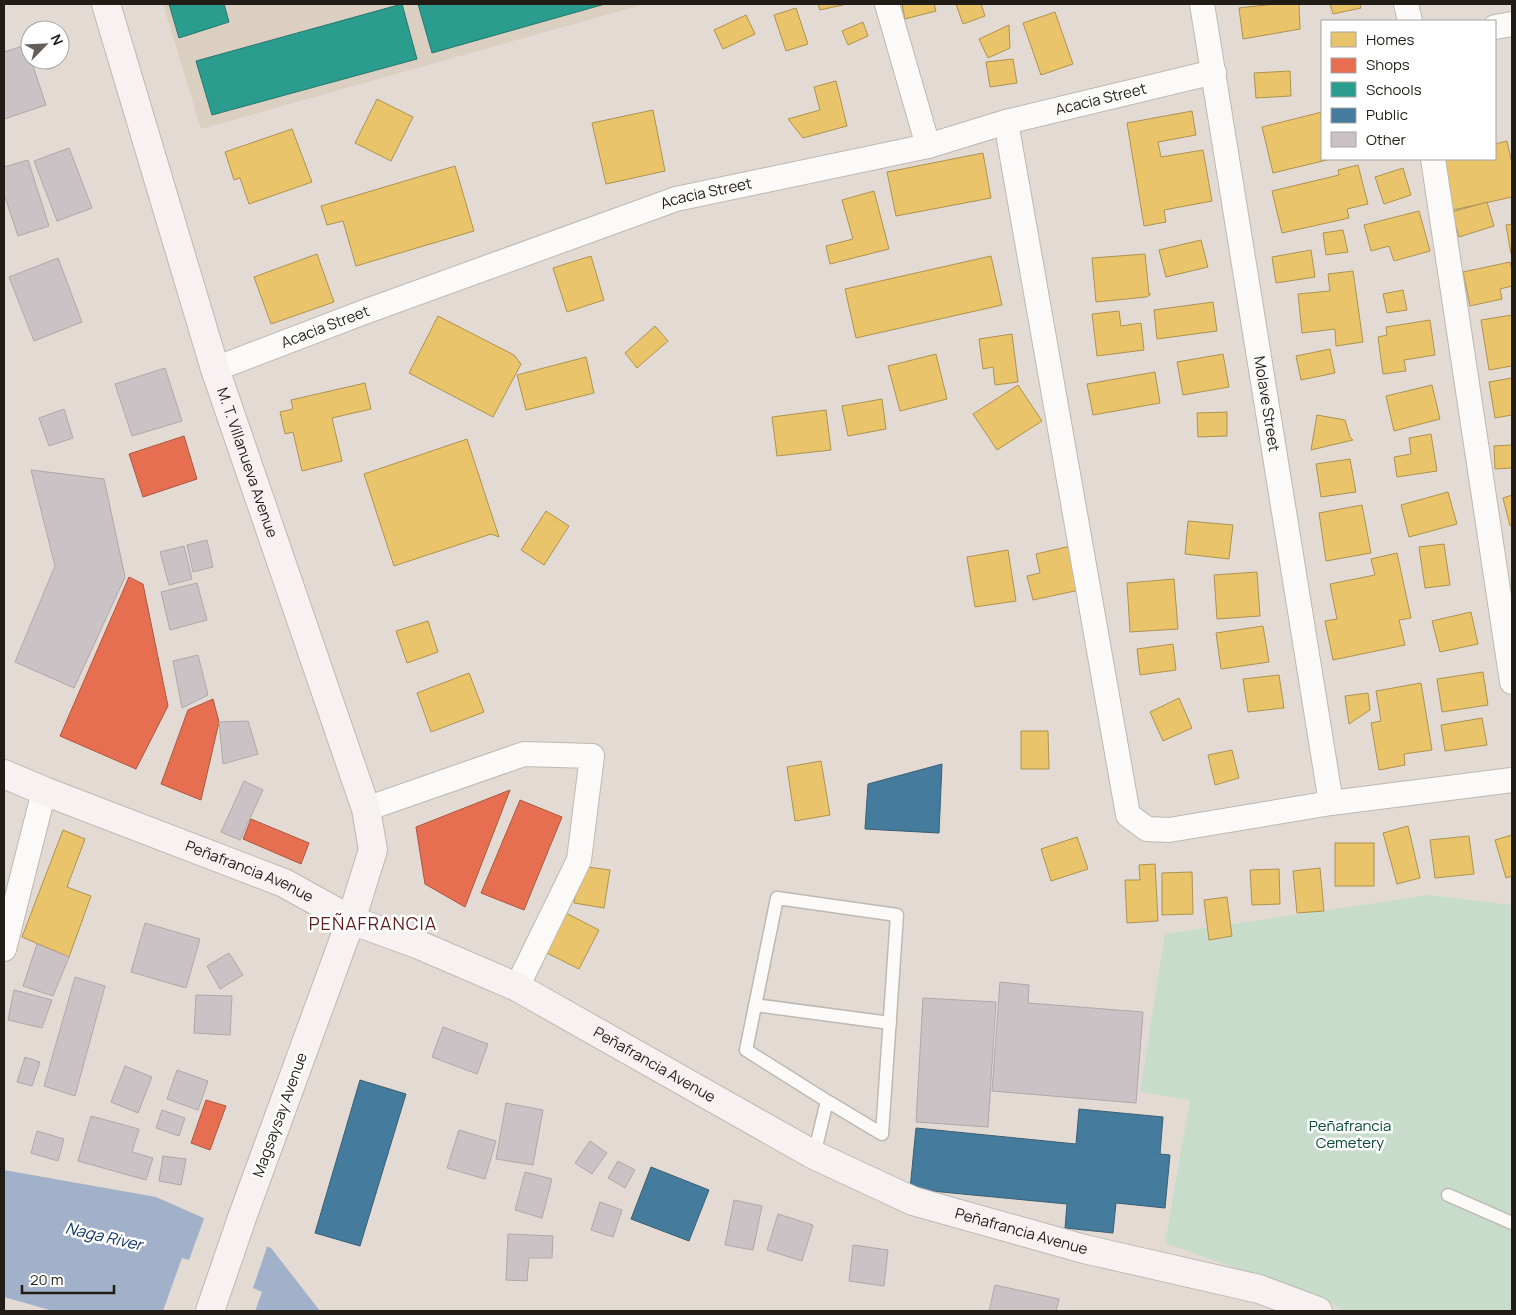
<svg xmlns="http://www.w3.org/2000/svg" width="1516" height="1315" font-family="Manrope,sans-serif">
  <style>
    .education { fill: #dbcfc2 }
    .green { fill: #c7dccb }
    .water { fill: #a0b1c9 }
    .pier { fill: #e3dbd3 }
    .homes { fill: #e9c46a; stroke: #ad9251 }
    .shops { fill: #e76f51; stroke: #ac563f }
    .schools { fill: #2a9d8f; stroke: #27766b }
    .public { fill: #457b9d; stroke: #3a5e74 }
    .building { fill: #cbc2c6; stroke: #aea8a8 }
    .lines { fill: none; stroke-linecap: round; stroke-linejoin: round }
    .lane-casing { stroke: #beb8b2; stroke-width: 15 }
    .street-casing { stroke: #beb8b2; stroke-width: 26 }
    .secondary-casing { stroke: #beb8b2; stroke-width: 30 }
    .lane { stroke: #fbfaf8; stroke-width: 12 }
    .street { stroke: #fbfaf8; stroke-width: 24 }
    .secondary { stroke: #f7f2f1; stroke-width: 28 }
    .labels { text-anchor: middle; stroke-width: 5; stroke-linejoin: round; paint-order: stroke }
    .street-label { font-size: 15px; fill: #211c16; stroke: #fff }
    .park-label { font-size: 15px; fill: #094b33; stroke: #fff }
    .water-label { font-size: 16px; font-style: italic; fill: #103666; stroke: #fff }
    .quarter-label { font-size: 18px; letter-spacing: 1px; fill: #621d1e; stroke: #fff }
  </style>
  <rect width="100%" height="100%" fill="#e3dbd3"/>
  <polygon class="education" points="163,4 645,4 201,129"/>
  <polygon class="green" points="1430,895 1512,905 1512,1311 1343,1311 1329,1301 1165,1243 1190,1100 1140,1092 1165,934"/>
  <polygon class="water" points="4,1170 156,1197 271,1248 320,1311 53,1311 4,1297"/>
  <polygon class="pier" points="205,1216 268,1244 253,1288 262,1292 255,1311 163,1311 182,1258 189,1260"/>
  <g class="homes">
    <polygon points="818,4 847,4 820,10"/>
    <polygon points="902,4 934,4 936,11 905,19"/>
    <polygon points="956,4 981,4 985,16 963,24"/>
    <polygon points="1274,4 1299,4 1300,29 1243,39 1239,8"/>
    <polygon points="1330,4 1360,4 1361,8 1333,14"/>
    <polygon points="796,8 808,44 786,51 774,15"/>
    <polygon points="1055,12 1073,64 1041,75 1023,23"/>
    <polygon points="746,15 755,34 723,49 714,30"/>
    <polygon points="863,22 868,36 848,45 842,31"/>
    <polygon points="1009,25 1010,48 988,58 979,39"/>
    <polygon points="1013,59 1017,83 990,87 986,62"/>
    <polygon points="1290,71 1291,96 1256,98 1254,73"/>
    <polygon points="836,81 847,126 803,138 788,119 820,110 814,87"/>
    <polygon points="377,99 413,117 391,161 355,143"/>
    <polygon points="653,110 665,171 606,184 592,123"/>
    <polygon points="1192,111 1196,135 1158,142 1161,157 1203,150 1212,201 1164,210 1166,222 1144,226 1127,123"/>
    <polygon points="1322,112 1322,159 1331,159 1273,173 1262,127"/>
    <polygon points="292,129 312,182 249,204 240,178 234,180 225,152"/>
    <polygon points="1507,141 1512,163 1512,197 1453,210 1442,159 1495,159 1495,144"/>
    <polygon points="983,153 991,198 896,216 887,172"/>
    <polygon points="1358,165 1368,204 1347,209 1349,218 1282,233 1272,191 1339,175 1338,170"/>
    <polygon points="455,166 474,231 356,266 343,221 327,225 321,206"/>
    <polygon points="1403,168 1411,195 1384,204 1375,177"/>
    <polygon points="874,191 889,249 830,264 826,246 853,239 842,200"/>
    <polygon points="1487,202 1494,226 1459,237 1452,212"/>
    <polygon points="1419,211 1430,251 1394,261 1389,246 1371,251 1364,225"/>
    <polygon points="1512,224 1512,254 1511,254 1506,225"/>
    <polygon points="1343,230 1348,252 1326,255 1323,233"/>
    <polygon points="1201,240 1208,267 1166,277 1159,250"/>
    <polygon points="1311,250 1315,277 1276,283 1272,257"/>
    <polygon points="317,254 334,302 271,324 254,277"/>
    <polygon points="1145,254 1149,294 1150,293 1150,295 1146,297 1096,302 1092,258"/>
    <polygon points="591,256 604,300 567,312 553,268"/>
    <polygon points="991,256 1002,305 856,338 845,289"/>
    <polygon points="1510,262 1512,271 1512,286 1500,289 1502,299 1470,306 1463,272"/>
    <polygon points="1353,271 1363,342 1336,346 1335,329 1302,333 1298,294 1330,291 1328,274"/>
    <polygon points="1403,290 1407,310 1387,313 1383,294"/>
    <polygon points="1213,302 1217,331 1157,339 1154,310"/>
    <polygon points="1119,311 1121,326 1141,323 1144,350 1097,356 1092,314"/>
    <polygon points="1512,315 1512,366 1489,370 1481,320"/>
    <polygon points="438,316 514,355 521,364 493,417 409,373"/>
    <polygon points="1430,320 1435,355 1404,360 1406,371 1383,374 1378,337 1387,335 1386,327"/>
    <polygon points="655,326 668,341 637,368 625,353"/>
    <polygon points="1012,334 1018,382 995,385 993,367 983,369 979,339"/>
    <polygon points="1330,349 1335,373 1301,380 1296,356"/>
    <polygon points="936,354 947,399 900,411 888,366"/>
    <polygon points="1223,354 1229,387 1183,395 1177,362"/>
    <polygon points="586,357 594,393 526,410 517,375"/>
    <polygon points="1155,372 1160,403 1093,415 1087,384"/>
    <polygon points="1512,378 1512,415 1495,418 1489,382"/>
    <polygon points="365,383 371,409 332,418 342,461 302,471 293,432 285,434 280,412 293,409 291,400"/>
    <polygon points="1018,385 1042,421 997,450 973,414"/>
    <polygon points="1432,385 1440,419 1394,431 1386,396"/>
    <polygon points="882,399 886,429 848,436 842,406"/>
    <polygon points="826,410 831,450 777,456 772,417"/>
    <polygon points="1227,412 1227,436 1198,437 1197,413"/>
    <polygon points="1317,415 1345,420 1350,437 1353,440 1311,450"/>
    <polygon points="1431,434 1437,471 1397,477 1394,457 1411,454 1409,438"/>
    <polygon points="467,439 499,537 491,534 394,566 364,474"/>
    <polygon points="1512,445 1512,468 1495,469 1494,446"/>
    <polygon points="1350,459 1356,492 1321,497 1316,464"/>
    <polygon points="1448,492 1457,524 1409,537 1401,505"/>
    <polygon points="1512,495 1512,525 1510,526 1503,498"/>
    <polygon points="1362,505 1371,553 1326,561 1319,513"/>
    <polygon points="546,511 569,526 544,565 521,550"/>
    <polygon points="1188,521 1233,525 1229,559 1185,554"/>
    <polygon points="1444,544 1450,585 1425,588 1419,547"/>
    <polygon points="1075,545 1084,589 1033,600 1027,576 1040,573 1036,554"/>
    <polygon points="1008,550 1016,601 975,607 967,557"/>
    <polygon points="1397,553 1411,618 1399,620 1405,645 1333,660 1325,621 1337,619 1330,584 1375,575 1371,559"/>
    <polygon points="1257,572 1260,616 1217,619 1214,575"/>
    <polygon points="1174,579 1178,629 1130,632 1127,583"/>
    <polygon points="1471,612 1478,644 1440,652 1432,621"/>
    <polygon points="428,621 438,652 407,663 396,631"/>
    <polygon points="1263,626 1269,662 1221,669 1216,633"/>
    <polygon points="1173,644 1176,670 1140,675 1137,649"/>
    <polygon points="1483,672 1488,705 1442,712 1437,679"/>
    <polygon points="469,673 484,712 431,732 417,693"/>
    <polygon points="1279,675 1284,708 1248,712 1243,679"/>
    <polygon points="1421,683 1432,750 1404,754 1405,765 1379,770 1371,723 1381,721 1376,691"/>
    <polygon points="1368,693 1370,710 1349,724 1345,696"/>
    <polygon points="1179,698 1192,728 1163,741 1150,712"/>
    <polygon points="1482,718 1487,745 1445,751 1441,725"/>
    <polygon points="1021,731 1048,731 1049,769 1021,769"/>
    <polygon points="1232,750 1239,778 1215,785 1208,755"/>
    <polygon points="821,761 830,815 795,821 787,767"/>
    <polygon points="1408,826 1420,878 1397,884 1383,833"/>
    <polygon points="63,830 85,839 67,887 91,896 69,957 22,937"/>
    <polygon points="1512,835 1512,876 1506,878 1495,840"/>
    <polygon points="1469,836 1474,874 1435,878 1430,840"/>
    <polygon points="1077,837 1088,869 1051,881 1041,849"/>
    <rect x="1335" y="843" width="39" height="43"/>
    <polygon points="1155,864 1158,921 1127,923 1125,880 1140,880 1139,865"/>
    <polygon points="580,866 610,870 604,908 574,903"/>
    <polygon points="1320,868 1324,911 1297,913 1293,871"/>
    <polygon points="1279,869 1280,904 1252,905 1250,870"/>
    <polygon points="1192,872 1193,914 1162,915 1162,873"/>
    <polygon points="1227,897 1232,936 1209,940 1204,900"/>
    <polygon points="564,912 599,930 579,969 545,952"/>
  </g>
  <g class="shops">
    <polygon points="184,436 197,479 143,497 129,454"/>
    <polygon points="129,577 143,584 168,706 136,769 60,736"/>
    <polygon points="213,699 219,722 201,800 161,784 188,710"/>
    <polygon points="510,790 465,907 425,884 416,827"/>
    <polygon points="520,800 562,817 524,910 481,893"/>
    <polygon points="251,819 309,843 301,864 243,839"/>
    <polygon points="206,1100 226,1106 210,1150 191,1143"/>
  </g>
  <g class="schools">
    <polygon points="169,4 224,4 229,22 179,38"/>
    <polygon points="402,4 417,59 212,115 196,61"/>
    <polygon points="418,4 605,4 432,53"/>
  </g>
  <g class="public">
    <polygon points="942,764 939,833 865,829 868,784"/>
    <polygon points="360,1080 406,1094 360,1246 315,1233"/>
    <polygon points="1079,1109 1163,1117 1160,1154 1170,1155 1165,1208 1116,1203 1113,1233 1065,1228 1067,1204 910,1189 916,1128 1076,1144"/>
    <polygon points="651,1167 709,1190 689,1241 631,1219"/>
  </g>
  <g class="building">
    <polygon points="26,45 46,105 4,119 4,52"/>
    <polygon points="69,148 92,208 57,221 34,161"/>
    <polygon points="28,160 49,226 18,236 4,194 4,167"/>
    <polygon points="58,258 82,322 34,341 9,277"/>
    <polygon points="165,368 182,421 132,436 115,384"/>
    <polygon points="64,409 73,438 49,446 39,418"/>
    <polygon points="31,470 104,479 125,577 74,688 15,662 55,566"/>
    <polygon points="207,540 213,567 193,572 187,545"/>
    <polygon points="184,546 192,579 169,585 160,552"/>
    <polygon points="197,583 207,620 170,630 161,592"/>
    <polygon points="198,655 208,695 182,708 173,661"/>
    <polygon points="248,721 258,754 223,764 219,722"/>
    <polygon points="244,781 263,790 240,840 221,832"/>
    <polygon points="145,923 200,939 186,988 131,972"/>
    <polygon points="37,944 69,957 53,996 23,986"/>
    <polygon points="229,953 243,975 220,989 207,966"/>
    <polygon points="75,977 105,986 75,1096 44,1086"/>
    <polygon points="1000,982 1029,985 1028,1003 1143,1012 1136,1103 992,1091"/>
    <polygon points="14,990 52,1000 42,1028 8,1020"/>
    <polygon points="196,995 232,996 230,1035 194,1033"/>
    <polygon points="923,998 996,1002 988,1127 916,1122"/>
    <polygon points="443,1027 488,1044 477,1074 432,1057"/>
    <polygon points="25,1057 40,1062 32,1086 17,1082"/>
    <polygon points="125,1066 152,1077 138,1113 111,1102"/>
    <polygon points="177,1070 208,1081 198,1110 167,1099"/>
    <polygon points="506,1103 543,1110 533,1165 496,1159"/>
    <polygon points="162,1110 185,1118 179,1136 156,1128"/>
    <polygon points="91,1116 139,1129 132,1152 153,1158 146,1180 78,1161"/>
    <polygon points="459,1130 496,1141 485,1179 447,1168"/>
    <polygon points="37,1131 64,1139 58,1161 31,1153"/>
    <polygon points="590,1141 607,1153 592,1174 575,1163"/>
    <polygon points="163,1156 186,1159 181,1185 159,1181"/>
    <polygon points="618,1161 635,1170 625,1188 608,1178"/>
    <polygon points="525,1172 552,1179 542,1218 515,1210"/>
    <polygon points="734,1200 762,1206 753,1250 725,1245"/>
    <polygon points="600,1202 622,1210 613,1237 591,1230"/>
    <polygon points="778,1214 813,1225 802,1261 767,1250"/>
    <polygon points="508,1234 553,1236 552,1258 529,1258 527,1281 506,1280"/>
    <polygon points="853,1245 888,1250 884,1286 849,1281"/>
    <polygon points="995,1285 1059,1299 1056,1311 989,1311"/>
  </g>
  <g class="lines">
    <defs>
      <g id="lane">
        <polyline points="755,1005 890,1023"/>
        <polyline points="814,1155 827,1101 746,1050 777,898 897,915 882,1134 827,1101"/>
        <polyline points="1448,1195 1512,1223"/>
      </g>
      <g id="street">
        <polyline points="887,4 928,146"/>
        <path id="s1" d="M1202 4 1331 803"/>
        <polyline points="1406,4 1410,21"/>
        <polyline points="1495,27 1512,24"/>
        <polyline points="1006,122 1128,815 1147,829 1169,830 1331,803 1512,780"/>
        <polyline points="1433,159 1512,682"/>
        <path id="s2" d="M215 369 367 311 676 199 928 146 1006 122 1214 72"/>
        <polyline points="366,809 524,754 592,756 579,860 517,987"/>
        <polyline points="4,949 44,791"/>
      </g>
      <g id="secondary">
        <path id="s3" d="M106 4 215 369 366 809 373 850 351 920 243 1215 210 1311"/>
        <path id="s4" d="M4 774 44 791 284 883 351 920 417 944 517 987 814 1155 913 1201 1084 1249 1259 1289 1318 1311"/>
      </g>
    </defs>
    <use href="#lane" class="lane-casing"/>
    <use href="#street" class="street-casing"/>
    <use href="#secondary" class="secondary-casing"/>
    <use href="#lane" class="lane"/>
    <use href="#street" class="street"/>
    <use href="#secondary" class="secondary"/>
  </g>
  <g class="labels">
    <g class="street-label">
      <text dy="5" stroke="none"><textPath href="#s2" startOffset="928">Acacia Street</textPath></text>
      <text dy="5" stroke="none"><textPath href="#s2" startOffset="522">Acacia Street</textPath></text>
      <text dy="5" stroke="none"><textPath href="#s2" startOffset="118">Acacia Street</textPath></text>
      <text dy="5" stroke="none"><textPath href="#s1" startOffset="405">Molave Street</textPath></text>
      <text dy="5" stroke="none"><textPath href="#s3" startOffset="480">M. T. Villanueva Avenue</textPath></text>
      <text dy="5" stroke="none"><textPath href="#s4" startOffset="264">Peñafrancia Avenue</textPath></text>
      <text dy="5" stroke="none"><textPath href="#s4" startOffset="714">Peñafrancia Avenue</textPath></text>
      <text transform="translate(280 1115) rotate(-70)" y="5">Magsaysay Avenue</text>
      <text dy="5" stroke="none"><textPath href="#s4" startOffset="1119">Peñafrancia Avenue</textPath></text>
    </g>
    <g class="park-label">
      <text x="1350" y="1131">Peñafrancia<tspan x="1350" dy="17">Cemetery</tspan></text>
    </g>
    <g class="water-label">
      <text transform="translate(104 1236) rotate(13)" y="6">Naga River</text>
    </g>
    <g class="quarter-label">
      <text x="373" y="930">PEÑAFRANCIA</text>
    </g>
  </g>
  <rect width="1516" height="1315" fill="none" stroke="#211c16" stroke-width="10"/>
  <rect x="1321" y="20" width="175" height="140" fill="#ffffff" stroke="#a6a4a2"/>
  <rect x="1331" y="32" width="25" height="15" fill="#e9c46a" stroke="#a6a4a2"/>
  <text x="1366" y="45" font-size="15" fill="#211c16">Homes</text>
  <rect x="1331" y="58" width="25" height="15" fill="#e76f51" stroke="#a6a4a2"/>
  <text x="1366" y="70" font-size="15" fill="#211c16">Shops</text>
  <rect x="1331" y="82" width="25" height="15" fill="#2a9d8f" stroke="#a6a4a2"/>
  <text x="1366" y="95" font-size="15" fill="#211c16">Schools</text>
  <rect x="1331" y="108" width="25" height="15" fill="#457b9d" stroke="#a6a4a2"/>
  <text x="1366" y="120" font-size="15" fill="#211c16">Public</text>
  <rect x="1331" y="132" width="25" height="15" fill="#cbc2c6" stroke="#a6a4a2"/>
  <text x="1366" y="145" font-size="15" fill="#211c16">Other</text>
  <g transform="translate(45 45) rotate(66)"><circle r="24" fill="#ffffff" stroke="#a6a4a2"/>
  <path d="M0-4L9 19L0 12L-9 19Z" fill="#655f58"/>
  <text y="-8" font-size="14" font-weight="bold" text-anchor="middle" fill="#211c16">N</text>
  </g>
  <path d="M22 1285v8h92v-8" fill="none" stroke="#211c16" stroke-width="2.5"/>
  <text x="30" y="1285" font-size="15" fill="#211c16" stroke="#ffffff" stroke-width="4" paint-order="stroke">20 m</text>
</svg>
